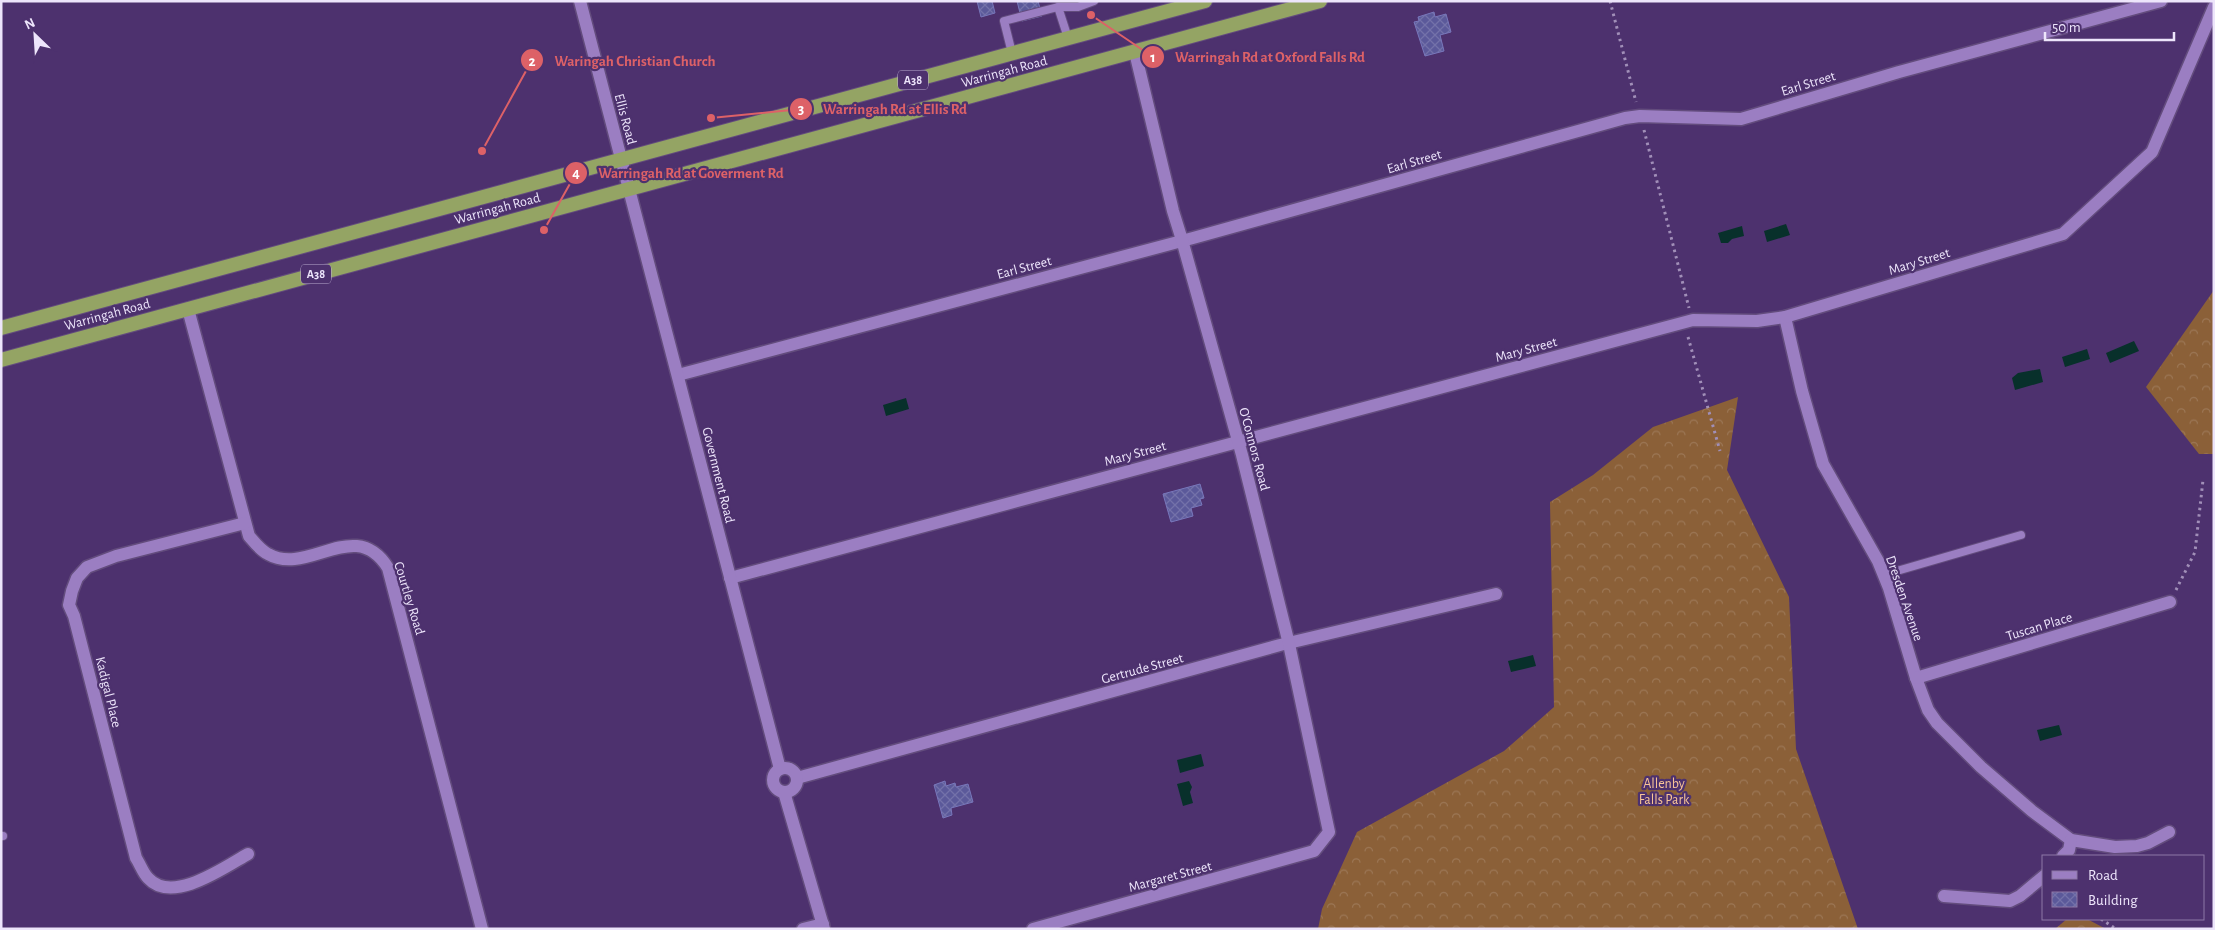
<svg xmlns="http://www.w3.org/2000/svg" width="2215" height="930" font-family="'Alegreya Sans',sans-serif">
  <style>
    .forest { fill: url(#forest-crowns) }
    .water { fill: #08302b }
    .building { fill: url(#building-cross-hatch); stroke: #7877bb }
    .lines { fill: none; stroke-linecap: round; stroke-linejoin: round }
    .service-casing { stroke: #634c7d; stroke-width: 10 }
    .minor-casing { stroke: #634c7d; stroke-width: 15 }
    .tertiary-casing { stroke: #634c7d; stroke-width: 15 }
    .trunk-casing { stroke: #634c7d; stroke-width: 16 }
    .path { stroke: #a18fb8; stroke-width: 3; stroke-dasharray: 2.5 4; stroke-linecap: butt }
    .service { stroke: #9b7ec2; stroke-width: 8 }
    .minor { stroke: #9b7ec2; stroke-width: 12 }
    .tertiary { stroke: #9b7ec2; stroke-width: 12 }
    .trunk { stroke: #94a464; stroke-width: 14 }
    .labels { text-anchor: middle; stroke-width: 4.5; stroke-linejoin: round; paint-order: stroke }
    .shield { fill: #4d316e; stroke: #bdafd1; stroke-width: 1 }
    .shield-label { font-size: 12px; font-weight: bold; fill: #ede5fb }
    .street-label { font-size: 14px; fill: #ede5fb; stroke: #4d316e }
    .park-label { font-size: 14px; fill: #f9c597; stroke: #4d316e }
    .leader { fill: none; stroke: #dd6167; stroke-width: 2 }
    .callout-dot { fill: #dd6167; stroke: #4d316e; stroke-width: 2 }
    .mark-label { font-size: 15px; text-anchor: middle; font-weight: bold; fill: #fff }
    .callout-label { font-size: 15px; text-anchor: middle; font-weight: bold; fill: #dd6167; stroke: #4d316e; stroke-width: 4.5; stroke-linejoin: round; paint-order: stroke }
  </style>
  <defs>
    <pattern id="forest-crowns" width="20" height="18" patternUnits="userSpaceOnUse" patternTransform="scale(1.25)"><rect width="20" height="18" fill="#8b6038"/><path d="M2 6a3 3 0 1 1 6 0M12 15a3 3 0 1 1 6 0" fill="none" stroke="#9c7756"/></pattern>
    <pattern id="building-cross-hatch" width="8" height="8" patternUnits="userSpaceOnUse" patternTransform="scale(1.25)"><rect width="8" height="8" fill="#5b599a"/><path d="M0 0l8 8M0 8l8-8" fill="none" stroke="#7371a9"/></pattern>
  </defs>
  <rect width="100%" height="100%" fill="#4d316e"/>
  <g class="forest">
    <polygon points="2214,290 2214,454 2199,454 2146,387"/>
    <polygon points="1738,397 1727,470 1789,597 1796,749 1858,929 1318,929 1322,909 1357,832 1504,751 1554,707 1550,502 1593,475 1653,427"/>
    <polygon points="2067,919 2087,919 2106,929 2055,929"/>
  </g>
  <g class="water">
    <polygon points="1786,224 1790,235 1767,242 1764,231"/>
    <polygon points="1742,226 1744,236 1732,239 1728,243 1721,243 1718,233"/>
    <polygon points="2134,341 2139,351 2110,363 2106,353"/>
    <polygon points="2087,349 2090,359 2065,367 2062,357"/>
    <polygon points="2040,369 2043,382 2015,390 2012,378 2018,373"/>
    <polygon points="906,398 909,409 886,416 883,405"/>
    <polygon points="1533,655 1536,666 1511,672 1508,661"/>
    <polygon points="2059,725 2062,735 2040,741 2037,730"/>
    <polygon points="1201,754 1204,766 1180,773 1177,760"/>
    <polygon points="1189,781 1192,787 1190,792 1193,803 1183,806 1177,784"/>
  </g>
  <g class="building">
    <polygon points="977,1 992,1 995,13 981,17"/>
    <polygon points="1017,1 1038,1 1042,16 1022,21"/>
    <polygon points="1434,12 1435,17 1446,14 1451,32 1440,35 1444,51 1425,56 1414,22 1419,21 1418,17"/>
    <polygon points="1200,484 1204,498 1200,499 1202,505 1191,508 1193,516 1171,522 1163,494"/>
    <polygon points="945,781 946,786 955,783 956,787 968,784 973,802 951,808 952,815 943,818 934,785"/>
  </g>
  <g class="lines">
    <defs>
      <g id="service">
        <polyline points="1058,7 1068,38"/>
        <polyline points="1012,53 1004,21 1058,7 1078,7 1094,1"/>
        <polyline points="1883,575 2021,535"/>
        <polyline points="1,836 3,836"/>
      </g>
      <g id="minor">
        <path d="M188 309 249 536C255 543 260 550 268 554 308 577 355 515 388 568L482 929"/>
        <polyline points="1785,317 1802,391 1823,464 1878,561 1889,588 1916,678 1928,710 1937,723 1981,767 2032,811 2071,840 2115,847 2137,846 2148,843 2169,832"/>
        <polyline points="678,375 1193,238 1625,118 1640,116 1741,119 1899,72 2161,1"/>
        <path d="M245 523 116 556 87 567 77 578 72 591 69 605 74 616 136 858C140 864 143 873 148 878 172 905 225 867 248 854"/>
        <polyline points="730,578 1693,320 1757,321 1785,317 2063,234 2152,152 2214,7"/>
        <polyline points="1916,678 2170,602"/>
        <polyline points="797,778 1280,645 1496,594"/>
        <polyline points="2063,856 2069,850 2071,840"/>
        <polyline points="1944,896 2010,901 2020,896 2044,876"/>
        <polyline points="803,929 823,924"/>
        <polyline points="1033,929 1314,851 1329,832 1289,644 1242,455 1182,240 1173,211 1135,52"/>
      </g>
      <g id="tertiary">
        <polyline points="580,1 780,769"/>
        <circle cx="785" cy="780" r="12"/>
        <polyline points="784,792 824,929"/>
      </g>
      <g id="trunk">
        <polyline points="1,328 1205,1"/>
        <polyline points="1,360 1320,1"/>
      </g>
    </defs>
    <use href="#service" class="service-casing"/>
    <use href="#minor" class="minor-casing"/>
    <use href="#tertiary" class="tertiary-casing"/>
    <use href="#trunk" class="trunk-casing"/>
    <g class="path">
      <polyline points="1610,1 1636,102"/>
      <polyline points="1644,130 1689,308"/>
      <polyline points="1688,337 1720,451"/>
      <polyline points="2176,590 2195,552 2203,480"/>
      <polyline points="2101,919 2116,929"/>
    </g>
    <use href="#service" class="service"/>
    <use href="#minor" class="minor"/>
    <use href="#tertiary" class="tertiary"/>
    <use href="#trunk" class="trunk"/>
  </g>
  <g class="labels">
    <g class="shield">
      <rect x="898" y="70.5" width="30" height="19" rx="4"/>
      <rect x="301" y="264.5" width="30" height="19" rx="4"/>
    </g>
    <g class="shield-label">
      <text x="913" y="84">A38</text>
      <text x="316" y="278">A38</text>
    </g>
    <g class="street-label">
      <text transform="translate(1004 71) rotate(-15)" y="5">Warringah Road</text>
      <text transform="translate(1808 83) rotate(-17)" y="5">Earl Street</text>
      <text transform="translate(626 119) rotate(75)" y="5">Ellis Road</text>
      <text transform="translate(1414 161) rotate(-16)" y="5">Earl Street</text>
      <text transform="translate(497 208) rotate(-15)" y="5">Warringah Road</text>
      <text transform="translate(1919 261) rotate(-17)" y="5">Mary Street</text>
      <text transform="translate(1024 267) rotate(-15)" y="5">Earl Street</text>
      <text transform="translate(107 314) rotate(-15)" y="5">Warringah Road</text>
      <text transform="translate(1526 349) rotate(-15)" y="5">Mary Street</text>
      <text transform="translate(1255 449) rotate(75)" y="5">O'Connors Road</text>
      <text transform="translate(1135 453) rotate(-15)" y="5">Mary Street</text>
      <text transform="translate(719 475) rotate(76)" y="5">Government Road</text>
      <text transform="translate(410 598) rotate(73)" y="5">Courtley Road</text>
      <text transform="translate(1905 598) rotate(71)" y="5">Dresden Avenue</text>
      <text transform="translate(2039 626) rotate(-17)" y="5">Tuscan Place</text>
      <text transform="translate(1142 668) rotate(-15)" y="5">Gertrude Street</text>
      <text transform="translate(109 692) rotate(76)" y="5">Kadigal Place</text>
      <text transform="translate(1170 876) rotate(-15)" y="5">Margaret Street</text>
    </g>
    <g class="park-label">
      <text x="1664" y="788">Allenby<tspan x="1664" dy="16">Falls Park</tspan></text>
    </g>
  </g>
  <path class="leader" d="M1091 15L1153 57M482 151L532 60M711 118L801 109M544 230L576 173"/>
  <g class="callout-dot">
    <circle cx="1091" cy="15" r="5"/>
    <circle cx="482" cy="151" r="5"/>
    <circle cx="711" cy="118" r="5"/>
    <circle cx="544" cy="230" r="5"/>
    <circle cx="1153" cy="57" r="12"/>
    <circle cx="532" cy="60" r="12"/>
    <circle cx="801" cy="109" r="12"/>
    <circle cx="576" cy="173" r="12"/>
  </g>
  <g class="mark-label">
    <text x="1153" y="62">1</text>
    <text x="532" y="66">2</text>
    <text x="801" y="114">3</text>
    <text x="576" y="178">4</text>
  </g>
  <g class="callout-label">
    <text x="1270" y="62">Warringah Rd at Oxford Falls Rd</text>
    <text x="635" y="66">Waringah Christian Church</text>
    <text x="895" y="114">Warringah Rd at Ellis Rd</text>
    <text x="691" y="178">Warringah Rd at Goverment Rd</text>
  </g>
  <rect width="2215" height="930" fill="none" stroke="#ede5fb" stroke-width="5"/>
  <rect x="2042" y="855" width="162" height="65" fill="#4d316e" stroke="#8d79a6"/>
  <rect x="2052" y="871" width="25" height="8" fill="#9b7ec2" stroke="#8d79a6"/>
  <text x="2088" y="880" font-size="15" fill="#ede5fb">Road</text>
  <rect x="2052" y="892" width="25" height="15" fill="url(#building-cross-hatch)" stroke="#8d79a6"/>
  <text x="2088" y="905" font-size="15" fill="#ede5fb">Building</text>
  <g transform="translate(35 35) rotate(335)" stroke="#4d316e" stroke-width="4" paint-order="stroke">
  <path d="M0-4L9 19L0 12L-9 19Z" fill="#ede5fb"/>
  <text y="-8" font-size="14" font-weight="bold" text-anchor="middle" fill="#ede5fb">N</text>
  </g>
  <path d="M2045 32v8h129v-8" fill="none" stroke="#ede5fb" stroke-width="2.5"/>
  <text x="2052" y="32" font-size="15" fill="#ede5fb" stroke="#4d316e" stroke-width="4" paint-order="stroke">50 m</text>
</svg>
